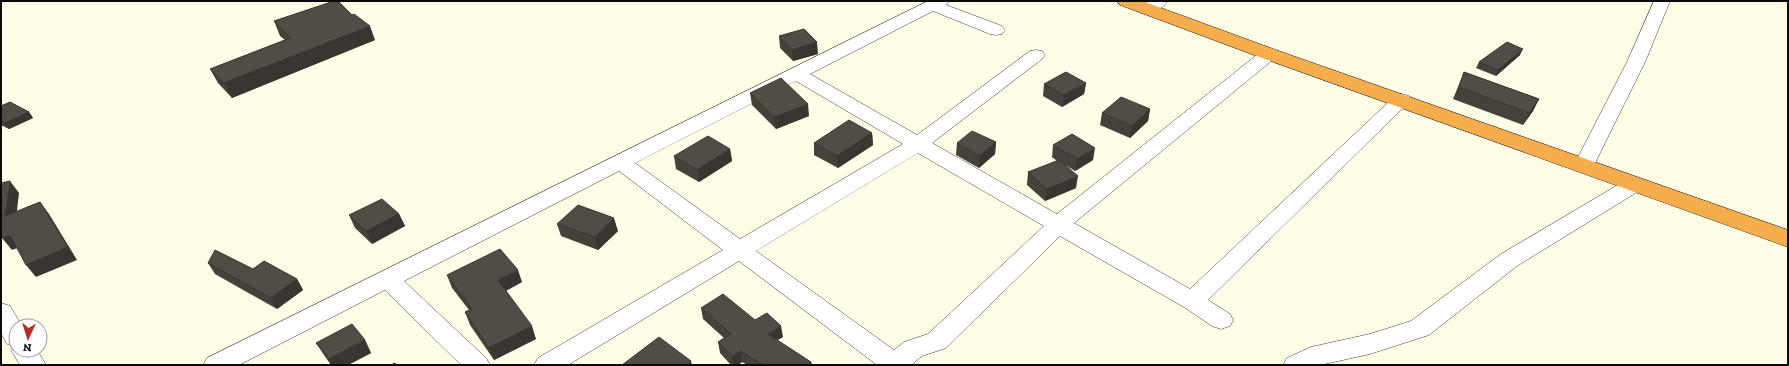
<svg xmlns="http://www.w3.org/2000/svg" width="1789" height="366" font-family="'Zilla Slab',serif">
  <style>
    .lines { fill: none; stroke-linecap: round; stroke-linejoin: round }
    .street-casing { stroke: #3c3c3c; stroke-width: 1 }
    .highway-casing { stroke: #1a1a1a; stroke-width: 1 }
    .street { fill: #fff; fill-rule: evenodd }
    .highway { fill: #f6ae4d; fill-rule: evenodd }
    .wall { fill: #47413c }
    .shaded-wall { fill: #393531 }
    .building { fill: #524c46; stroke: #393531 }
  </style>
  <rect width="100%" height="100%" fill="#fffde6"/>
  <g class="lines">
    <defs>
      <g id="street">
        <path d="M928 1H949L946 5 1002 26 1005 30 1002 34 996 35 990 34 933 11 810 74 917 135 1030 51 1036 50 1042 51 1045 55 1042 59 932 143 1057 214 1263 50 1269 49 1275 50 1278 54 1275 58 1074 223 1190 289 1395 96 1402 94 1409 96 1411 100 1208 300 1230 314 1233 320 1230 326 1221 329 1212 326 1184 307 1060 236 946 348 922 356 911 365H877L739 261 568 365H534L538 358 723 250 619 171 404 281 486 358 490 365H461L385 290 239 365H203L207 358ZM796 81 903 144 740 239 635 163ZM918 153 1044 226 928 334 904 342 894 350 756 251Z"/>
        <path d="M1148 1H1168C1162 9 1151 15 1141 13L1139 9Z"/>
        <polygon points="1654,1 1670,1 1645,62 1594,165 1591,170 1584,171 1577,170 1574,165 1627,62"/>
        <polygon points="1635,177 1642,179 1646,184 1642,189 1517,266 1429,335 1370,354 1320,365 1283,365 1287,358 1311,347 1370,334 1411,321 1501,254 1628,179"/>
        <polygon points="1,303 10,306 22,326 16,326 16,350 37,350 46,365 20,365 11,350 14,346 7,344 1,333"/>
      </g>
      <polygon id="highway" points="1117,1 1142,1 1276,50 1788,230 1788,247 1262,58 1120,5"/>
    </defs>
    <use href="#street" class="street-casing"/>
    <use href="#highway" class="highway-casing"/>
    <use href="#street" class="street"/>
    <use href="#highway" class="highway"/>
  </g>
  <g class="wall">
    <polygon points="274,21 375,40 232,98 218,83 210,69 285,40 280,36"/>
    <polygon points="779,36 818,54 793,61 780,48"/>
    <polygon points="1520,55 1496,76 1476,68 1479,62"/>
    <polygon points="1464,72 1539,99 1533,111 1523,125 1453,99"/>
    <polygon points="1086,83 1084,94 1062,107 1043,96 1044,84"/>
    <polygon points="750,93 809,116 776,129 752,105"/>
    <polygon points="1,106 29,112 33,118 9,129 1,125"/>
    <polygon points="1150,109 1148,121 1130,138 1100,125 1102,113"/>
    <polygon points="872,133 873,145 838,168 814,155 814,143"/>
    <polygon points="996,142 995,154 979,168 956,155 957,143"/>
    <polygon points="1053,145 1093,160 1075,171 1065,165 1076,188 1045,201 1027,185 1028,172 1057,161 1052,157"/>
    <polygon points="730,149 732,161 699,182 676,169 674,156"/>
    <polygon points="399,214 405,226 372,244 355,228 349,215"/>
    <polygon points="557,224 618,231 598,250 561,236"/>
    <polygon points="208,263 253,269 297,279 303,290 277,309 215,274"/>
    <polygon points="447,275 522,282 506,291 536,339 494,360 470,325 465,312 469,310 452,288"/>
    <polygon points="701,308 755,320 783,337 777,340 811,362 812,365 747,365 742,362 738,365 731,365 720,353 718,342 724,338 703,319"/>
    <polygon points="365,340 371,353 348,365 331,365 324,355 316,343"/>
  </g>
  <g class="shaded-wall">
    <polygon points="370,26 375,40 232,98 224,83"/>
    <polygon points="817,42 818,54 793,61 792,50"/>
    <polygon points="1523,49 1520,55 1496,76 1498,70"/>
    <polygon points="1086,83 1084,94 1062,107 1064,95"/>
    <polygon points="1539,99 1533,111 1523,125 1529,113"/>
    <polygon points="808,104 809,116 776,129 774,117"/>
    <polygon points="1150,109 1148,121 1130,138 1132,126"/>
    <polygon points="29,112 33,118 9,129 5,123"/>
    <polygon points="872,133 873,145 838,168 837,156"/>
    <polygon points="996,142 995,154 979,168 980,156"/>
    <polygon points="1095,148 1093,160 1075,171 1077,159"/>
    <polygon points="730,149 732,161 699,182 697,170"/>
    <polygon points="1078,176 1076,188 1045,201 1047,189"/>
    <polygon points="10,181 19,193 15,228 5,216"/>
    <polygon points="40,202 49,214 77,260 36,277 26,265"/>
    <polygon points="399,214 405,226 372,244 366,231"/>
    <polygon points="614,218 618,231 598,250 595,237"/>
    <polygon points="10,235 20,247 12,250 2,238"/>
    <polygon points="518,270 522,282 502,292 498,280"/>
    <polygon points="297,279 303,290 277,309 271,298"/>
    <polygon points="532,326 536,339 494,360 489,348"/>
    <polygon points="781,326 783,337 769,345 768,334"/>
    <polygon points="365,340 371,353 348,365 332,365 329,359"/>
    <polygon points="741,351 742,362 738,365 733,365 732,356"/>
    <polygon points="691,361 692,365 686,365"/>
    <polygon points="811,362 812,365 808,365"/>
  </g>
  <g class="building">
    <polygon points="334,1 338,1 352,15 354,14 370,26 224,83 210,69 290,38 274,21"/>
    <polygon points="804,29 817,42 792,50 779,36"/>
    <polygon points="1507,42 1523,49 1498,70 1479,62"/>
    <polygon points="1066,72 1086,83 1064,95 1044,84"/>
    <polygon points="1464,72 1539,99 1529,113 1459,87"/>
    <polygon points="781,78 808,104 774,117 750,93"/>
    <polygon points="1121,97 1150,109 1132,126 1102,113"/>
    <polygon points="10,102 29,112 5,123 1,121 1,106"/>
    <polygon points="849,120 872,133 837,156 814,143"/>
    <polygon points="972,131 996,142 980,156 957,143"/>
    <polygon points="1072,134 1095,148 1077,159 1053,145"/>
    <polygon points="708,136 730,149 697,170 674,156"/>
    <polygon points="1059,160 1078,176 1047,189 1028,172"/>
    <polygon points="10,181 5,216 40,202 68,247 26,265 10,235 2,238 1,236 1,183"/>
    <polygon points="382,199 399,214 366,231 349,215"/>
    <polygon points="578,205 614,218 595,237 557,224"/>
    <polygon points="500,249 518,270 498,280 532,326 489,348 465,312 472,309 447,275"/>
    <polygon points="215,250 253,269 264,261 297,279 271,298 208,263"/>
    <polygon points="723,294 755,320 767,313 781,326 768,334 811,362 808,365 763,365 741,351 732,356 718,342 731,334 701,308"/>
    <polygon points="352,324 365,340 329,359 316,343"/>
    <polygon points="659,337 691,361 686,365 622,365"/>
    <polygon points="395,363 396,365 391,365"/>
  </g>
  <rect width="1789" height="366" fill="none" stroke="#090909" stroke-width="4"/>
  <g transform="translate(28 338) rotate(184)"><circle r="19" fill="#ffffff" stroke="#9d9d9d"/>
  <path d="M0-3L7 15L0 10L-7 15Z" fill="#b92d22"/>
  <text y="-6" font-size="11" font-weight="bold" text-anchor="middle" fill="#090909">N</text>
  </g>
</svg>
